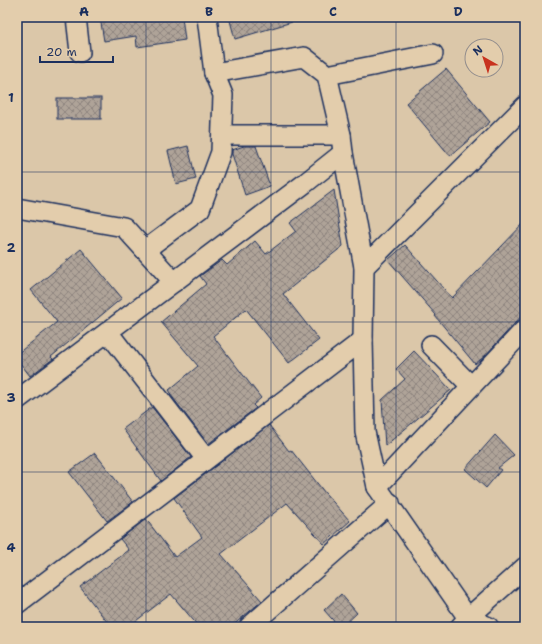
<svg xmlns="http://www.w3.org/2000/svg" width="542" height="644" font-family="'Shantell Sans',sans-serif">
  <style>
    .building { fill: url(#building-cross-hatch); stroke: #1b2f5e }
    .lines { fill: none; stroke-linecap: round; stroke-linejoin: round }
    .street-casing { stroke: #1b2f5e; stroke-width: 22 }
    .street { stroke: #e3cdac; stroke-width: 19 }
    .grid { fill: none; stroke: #1b2f5e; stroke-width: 1; stroke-opacity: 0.55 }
    .neatline { fill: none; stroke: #1b2f5e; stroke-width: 1.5 }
    .grid-label { font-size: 13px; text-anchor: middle; font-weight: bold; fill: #1b2f5e }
  </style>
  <defs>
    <pattern id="building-cross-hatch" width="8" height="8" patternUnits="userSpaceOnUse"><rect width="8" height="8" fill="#afa398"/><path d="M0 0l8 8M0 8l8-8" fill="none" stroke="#8e857f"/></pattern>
  </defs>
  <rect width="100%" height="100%" fill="#dbc7a9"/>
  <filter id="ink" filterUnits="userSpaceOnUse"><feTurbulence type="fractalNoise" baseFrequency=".025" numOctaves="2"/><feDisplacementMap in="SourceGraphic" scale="8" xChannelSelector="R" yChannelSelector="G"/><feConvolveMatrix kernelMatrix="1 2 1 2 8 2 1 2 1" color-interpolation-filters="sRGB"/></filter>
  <g filter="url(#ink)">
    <g class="building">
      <polygon points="100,17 182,17 185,40 137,47 136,36 104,41"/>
      <polygon points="229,17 291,17 292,22 235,39"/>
      <polygon points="446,69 490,122 450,156 406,103"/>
      <rect x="57" y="98" width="44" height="21"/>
      <polygon points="188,146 196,179 176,184 168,151"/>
      <polygon points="244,146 256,146 270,186 245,195 232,154 232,150"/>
      <polygon points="334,190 343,246 283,294 319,340 289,363 246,309 213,336 261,398 253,405 256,408 208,444 170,394 171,393 169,390 198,366 161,322 206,284 200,276 222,260 227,265 255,241 266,254 296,231 290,223"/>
      <polygon points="525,222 525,312 485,356 475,364 435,316 436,315 388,260 405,245 452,298"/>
      <polygon points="81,249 122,298 51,357 53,359 30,376 17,359 17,354 57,322 31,290"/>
      <polygon points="414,351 451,390 385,446 382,400 405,379 396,369"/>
      <polygon points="152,407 191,457 161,481 123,429"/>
      <polygon points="269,425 289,451 291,450 325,493 350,521 324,544 287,503 221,554 262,601 231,627 199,627 171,594 128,627 111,627 80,587 129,550 120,539 146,519 175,557 202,537 174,498"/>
      <polygon points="495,435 514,455 498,468 501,470 486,488 465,469"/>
      <polygon points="95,453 133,502 107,521 69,472"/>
      <polygon points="341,594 357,613 342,627 339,627 324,610"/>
    </g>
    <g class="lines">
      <defs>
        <g id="street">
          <polyline points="76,17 80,52"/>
          <polyline points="207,17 214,73 304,57 327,75 341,135 343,153 364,267 363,340 365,432 377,487 468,618 489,627"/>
          <polyline points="327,75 433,54"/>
          <polyline points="222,135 341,135"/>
          <polyline points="17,208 124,227 174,282"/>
          <polyline points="145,250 200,209 221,152 223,95 214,73"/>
          <polyline points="364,267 525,106"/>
          <polyline points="108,332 206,459"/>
          <polyline points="431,345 471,386"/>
          <polyline points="17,400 304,184 343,153"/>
          <polyline points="377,487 525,329"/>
          <polyline points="17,604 363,340"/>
          <polyline points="249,627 390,503"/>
          <polyline points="460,627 468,618 525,567"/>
        </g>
      </defs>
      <use href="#street" class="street-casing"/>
      <use href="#street" class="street"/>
    </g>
  </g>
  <path class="grid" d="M146 17V627M271 17V627M396 17V627M17 172H525M17 322H525M17 472H525"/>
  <rect width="542" height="644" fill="none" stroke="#e3cdac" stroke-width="44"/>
  <g transform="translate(484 58) rotate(321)"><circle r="19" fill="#e3cdac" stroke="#938e8d"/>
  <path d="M0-3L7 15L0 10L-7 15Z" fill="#c8321e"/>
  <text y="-6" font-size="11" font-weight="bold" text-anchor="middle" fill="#1b2f5e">N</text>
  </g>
  <path d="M40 56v6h73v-6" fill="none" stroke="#1b2f5e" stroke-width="2"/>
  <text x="46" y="56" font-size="12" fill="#1b2f5e" stroke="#e3cdac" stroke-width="3" paint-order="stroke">20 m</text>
  <rect x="22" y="22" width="498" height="600" class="neatline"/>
  <g class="grid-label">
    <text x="84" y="16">A</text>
    <text x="209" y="16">B</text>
    <text x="333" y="16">C</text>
    <text x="458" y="16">D</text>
    <text x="11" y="102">1</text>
    <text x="11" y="252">2</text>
    <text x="11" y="402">3</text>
    <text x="11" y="552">4</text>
  </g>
</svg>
